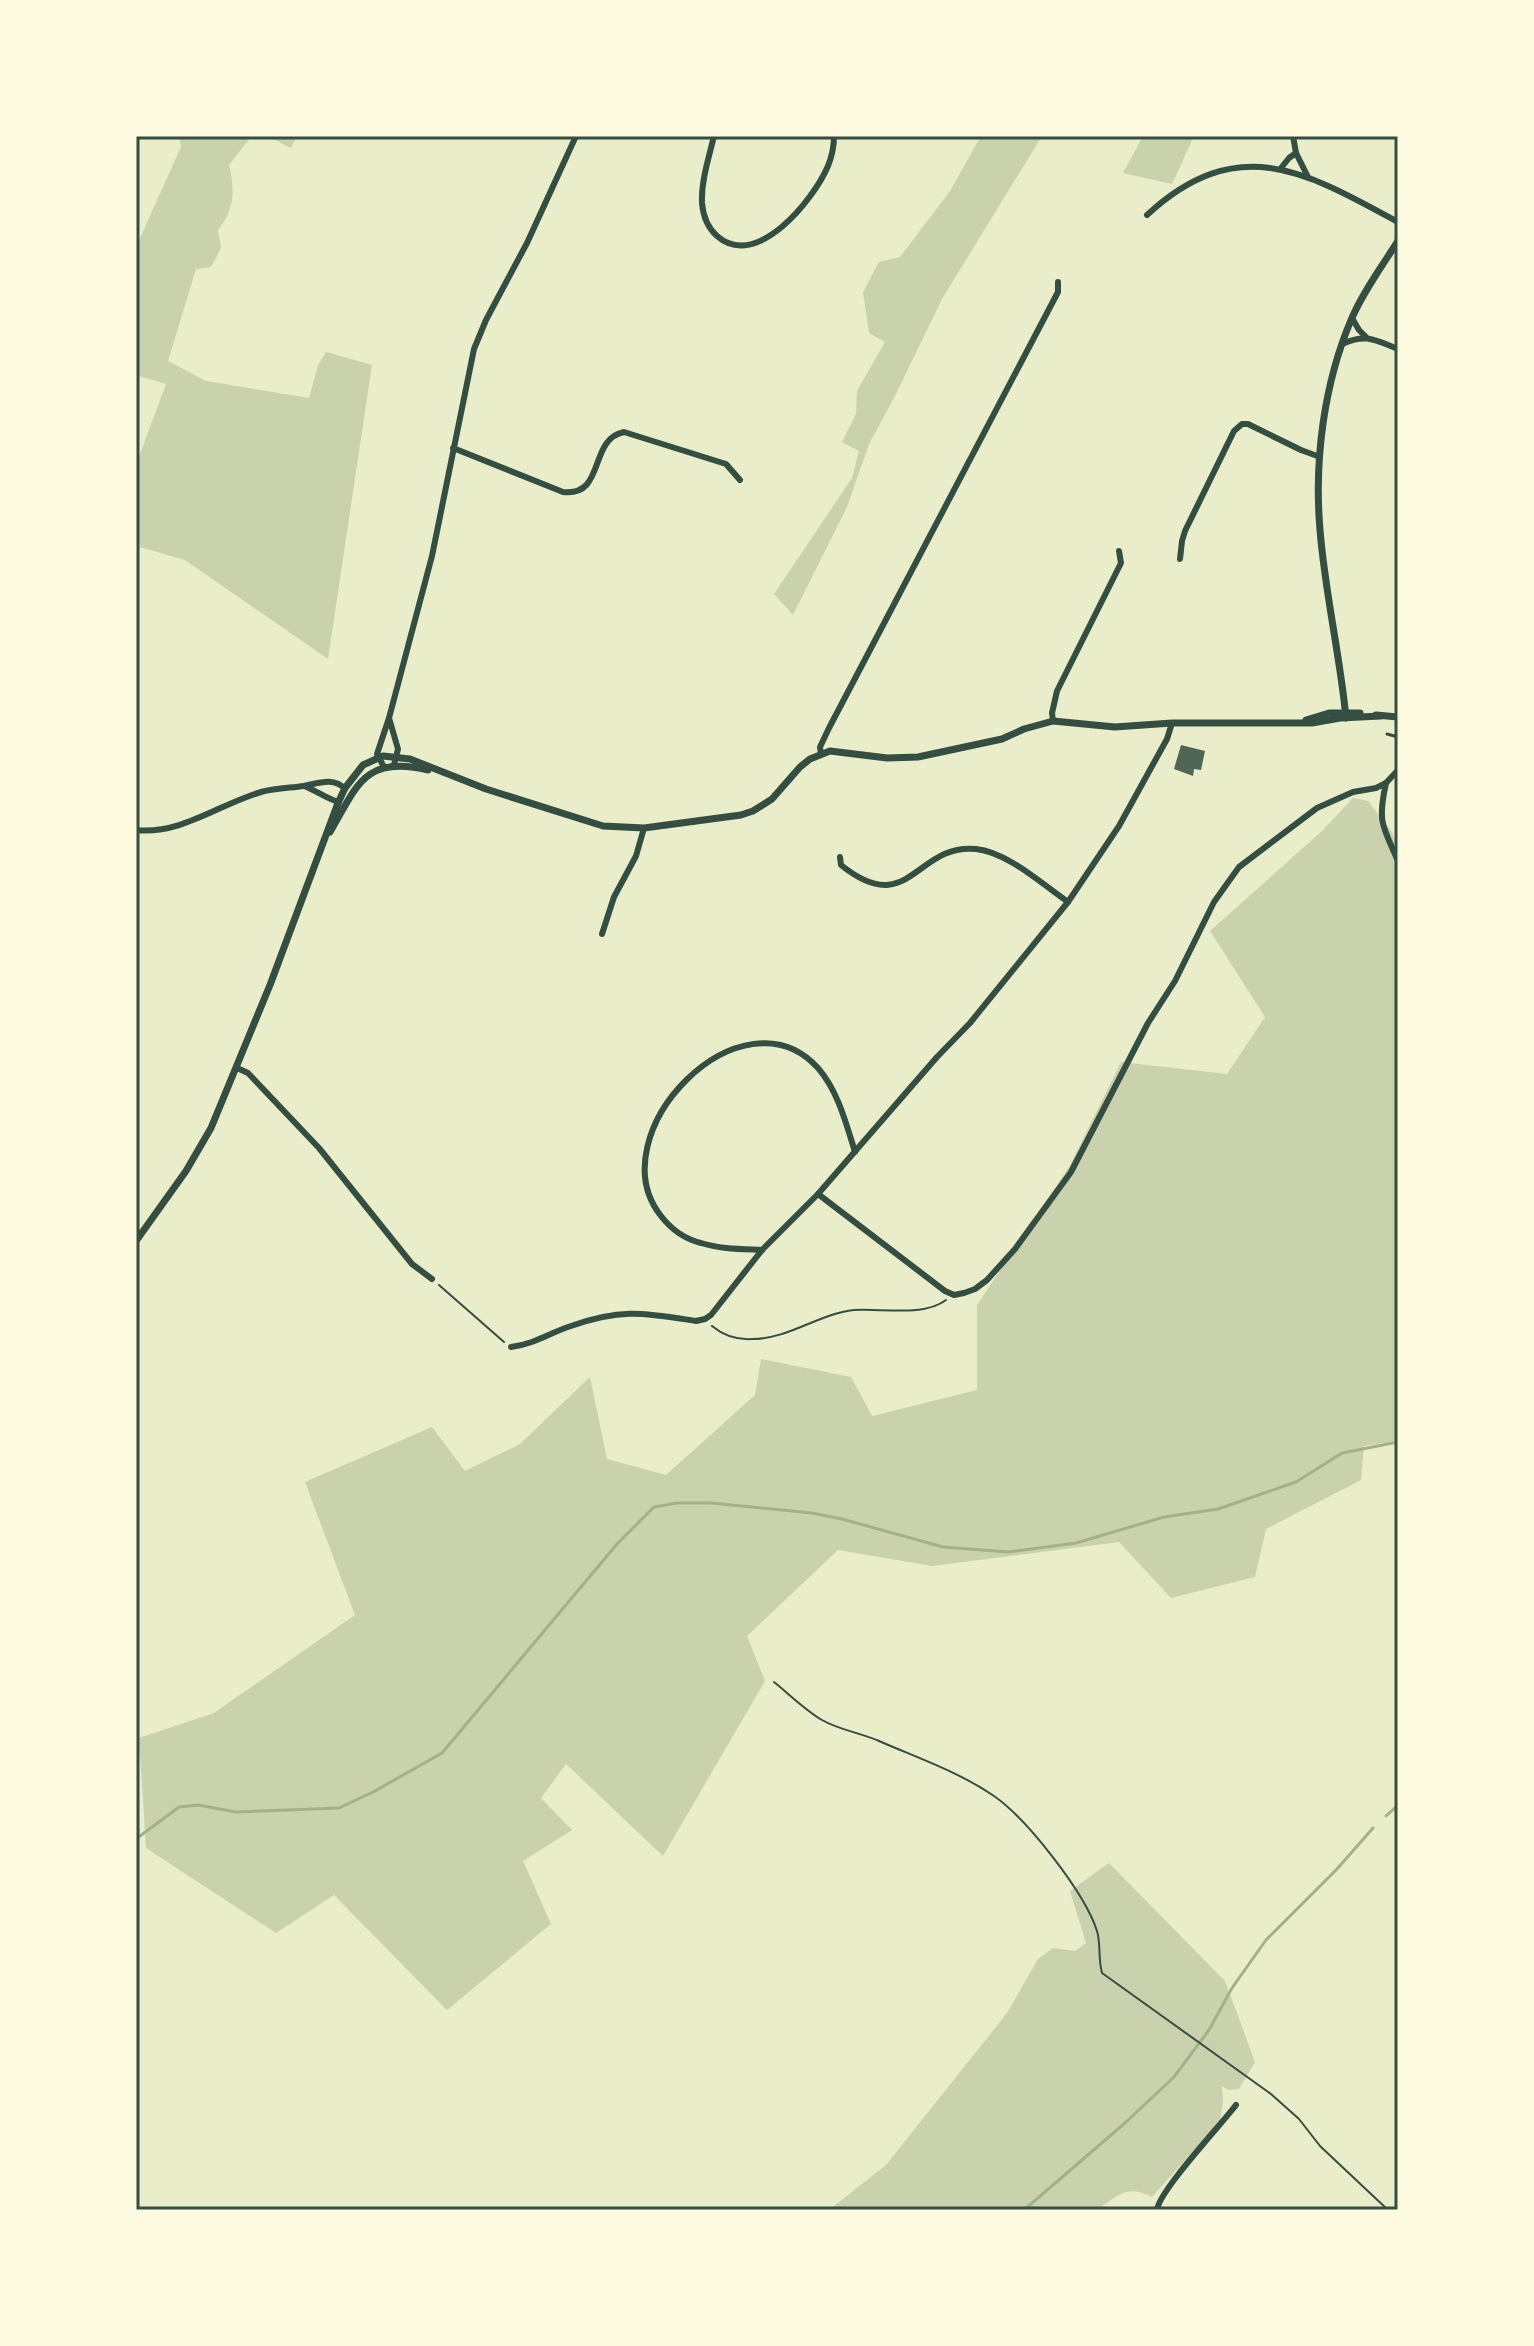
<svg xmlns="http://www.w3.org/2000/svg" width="1534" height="2346" font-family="'DM Sans',sans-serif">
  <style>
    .green { fill: #cad2ad }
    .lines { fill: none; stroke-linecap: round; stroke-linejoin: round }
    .stream { stroke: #a3b18a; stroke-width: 3 }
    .building { fill: #4f6655 }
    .path { stroke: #344e41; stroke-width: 2 }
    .service { stroke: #344e41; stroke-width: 3 }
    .minor { stroke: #344e41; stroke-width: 6 }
    .tertiary { stroke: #344e41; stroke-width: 7 }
    .neatline { fill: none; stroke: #344e41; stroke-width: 3 }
  </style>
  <rect width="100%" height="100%" fill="#e9edc9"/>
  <g class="green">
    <path d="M179 136H297L291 148 269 137H251L229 165C235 190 235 209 218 230L221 248 211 267 196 269 168 361 206 381 309 398 318 365 326 352 372 365 328 659 185 560 136 546V465L166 384 136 375V247L181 147Z"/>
    <polygon points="981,136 1042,136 942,299 894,398 869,444 847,507 793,615 774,594 852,478 859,451 842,442 856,414 857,391 885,342 869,333 863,292 879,262 900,257 950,191"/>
    <polygon points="1143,136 1194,136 1172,184 1123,173"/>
    <polygon points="1353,798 1368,801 1392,832 1398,851 1398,1441 1364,1446 1361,1480 1266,1529 1255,1577 1171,1598 1119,1542 932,1566 838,1550 747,1636 765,1681 663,1856 566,1764 541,1798 572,1830 523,1861 551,1924 447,2010 334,1895 276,1933 146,1848 139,1738 214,1713 355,1615 305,1482 432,1427 465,1471 520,1444 590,1377 607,1459 666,1475 755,1395 761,1359 851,1377 872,1416 977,1390 977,1305 1069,1167 1121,1062 1227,1074 1265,1017 1210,931 1322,831"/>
    <path d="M1109 1863 1225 1981 1255 2062 1239 2089 1228 2090 1222 2086 1223 2102 1220 2121 1152 2197C1126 2184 1119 2195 1097 2210H829L886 2165 1007 2013 1038 1959 1053 1948 1075 1951 1086 1943 1070 1891Z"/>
  </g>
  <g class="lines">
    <g class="stream">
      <polyline points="1386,1816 1398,1805"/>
      <polyline points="136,1839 179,1807 198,1805 236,1812 339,1808 375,1791 442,1753 617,1544 654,1507 677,1503 711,1503 812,1513 842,1519 943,1547 1008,1552 1076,1543 1164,1517 1218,1509 1296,1482 1342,1453 1398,1442"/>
      <polyline points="1024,2210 1125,2123 1174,2077 1209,2030 1232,1988 1266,1940 1337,1869 1373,1828"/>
    </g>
  </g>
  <polygon class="building" points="1181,745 1205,751 1201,770 1194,769 1193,776 1174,769"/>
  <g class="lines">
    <g class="path">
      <polyline points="439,1285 504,1342"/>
      <path d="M712 1326C724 1336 736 1340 752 1339 789 1339 818 1314 854 1310 881 1308 924 1317 946 1300"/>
      <path d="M774 1682C789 1694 805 1710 822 1720 839 1730 861 1733 879 1741 918 1758 959 1772 994 1796 1027 1819 1085 1893 1097 1931 1101 1944 1098 1959 1102 1973L1271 2094 1299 2119 1320 2146 1388 2210"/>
    </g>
    <polyline class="service" points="1387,734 1398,737"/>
    <g class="minor">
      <path d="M714 136C709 157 701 181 702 203 703 215 708 228 717 236 757 271 814 199 828 166 832 156 834 147 834 136"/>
      <polyline points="1293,136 1296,153 1308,177"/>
      <polyline points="1281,168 1289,158 1296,153"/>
      <path d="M1147 215C1237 132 1305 171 1398 222"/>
      <polyline points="1352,318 1359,330 1366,337"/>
      <path d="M1342 344C1366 333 1375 340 1398 349"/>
      <path d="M453 448 563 492C606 497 588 439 624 432L726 464 740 480"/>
      <polyline points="1180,559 1182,541 1185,531 1234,431 1242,424 1248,424 1301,450 1320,457"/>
      <polyline points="389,718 432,556 474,349 486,320 527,243 576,136"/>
      <polyline points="1053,721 1052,713 1057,691 1121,563 1119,551"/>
      <polyline points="821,754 820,747 829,728 1058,292 1058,282"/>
      <polyline points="384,767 377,754 389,718 398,749 394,765"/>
      <path d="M1386 783C1377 823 1383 826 1398 861"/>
      <path d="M304 786C315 790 331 801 339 802"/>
      <path d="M136 830C181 835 219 804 261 792 276 788 290 788 304 786 319 783 334 777 345 789"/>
      <path d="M840 857 841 865C909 920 916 843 976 849 1007 852 1042 884 1068 902"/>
      <polyline points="602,934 614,897 636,856 644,828"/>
      <polyline points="237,1068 248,1073 319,1148 412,1264 432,1279"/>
      <polyline points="818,1194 945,1291 954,1295 964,1293 975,1289 987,1280 1015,1249 1071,1172 1148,1023 1175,981 1214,902 1239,867 1317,808 1353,792 1376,788 1386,783 1398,770"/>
      <path d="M762 1250C742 1249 720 1249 701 1243 685 1239 671 1229 661 1216 596 1134 742 984 818 1068 838 1091 846 1123 855 1152"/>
      <path d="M511 1347C535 1344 549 1333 571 1326 622 1308 644 1313 696 1321L705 1319 711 1315 762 1250 818 1194 937 1057 970 1023 1068 902 1119 826 1167 739 1172 723"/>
      <path d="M1157 2210C1159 2191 1220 2126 1236 2105"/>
    </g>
    <g class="tertiary">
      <polyline points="1376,715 1398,717"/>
      <path d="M1346 718C1340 655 1325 593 1320 530 1314 460 1324 384 1351 320 1363 292 1382 266 1398 241"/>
      <polyline points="1306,720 1329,713 1360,713"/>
      <path d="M330 832C357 786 364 755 428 770"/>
      <polyline points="136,1241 186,1171 211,1128 270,985 338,803 345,788 363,765 383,756 410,759 486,789 603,826 644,828 741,815 753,811 772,799 800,767 810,759 830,751 887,758 918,757 1002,739 1024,729 1053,721 1115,727 1172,723 1312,723 1340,718 1381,716"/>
    </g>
  </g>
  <rect width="1534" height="2346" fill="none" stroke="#fefae0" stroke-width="276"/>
  <rect x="138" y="138" width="1258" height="2070" class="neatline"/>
</svg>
